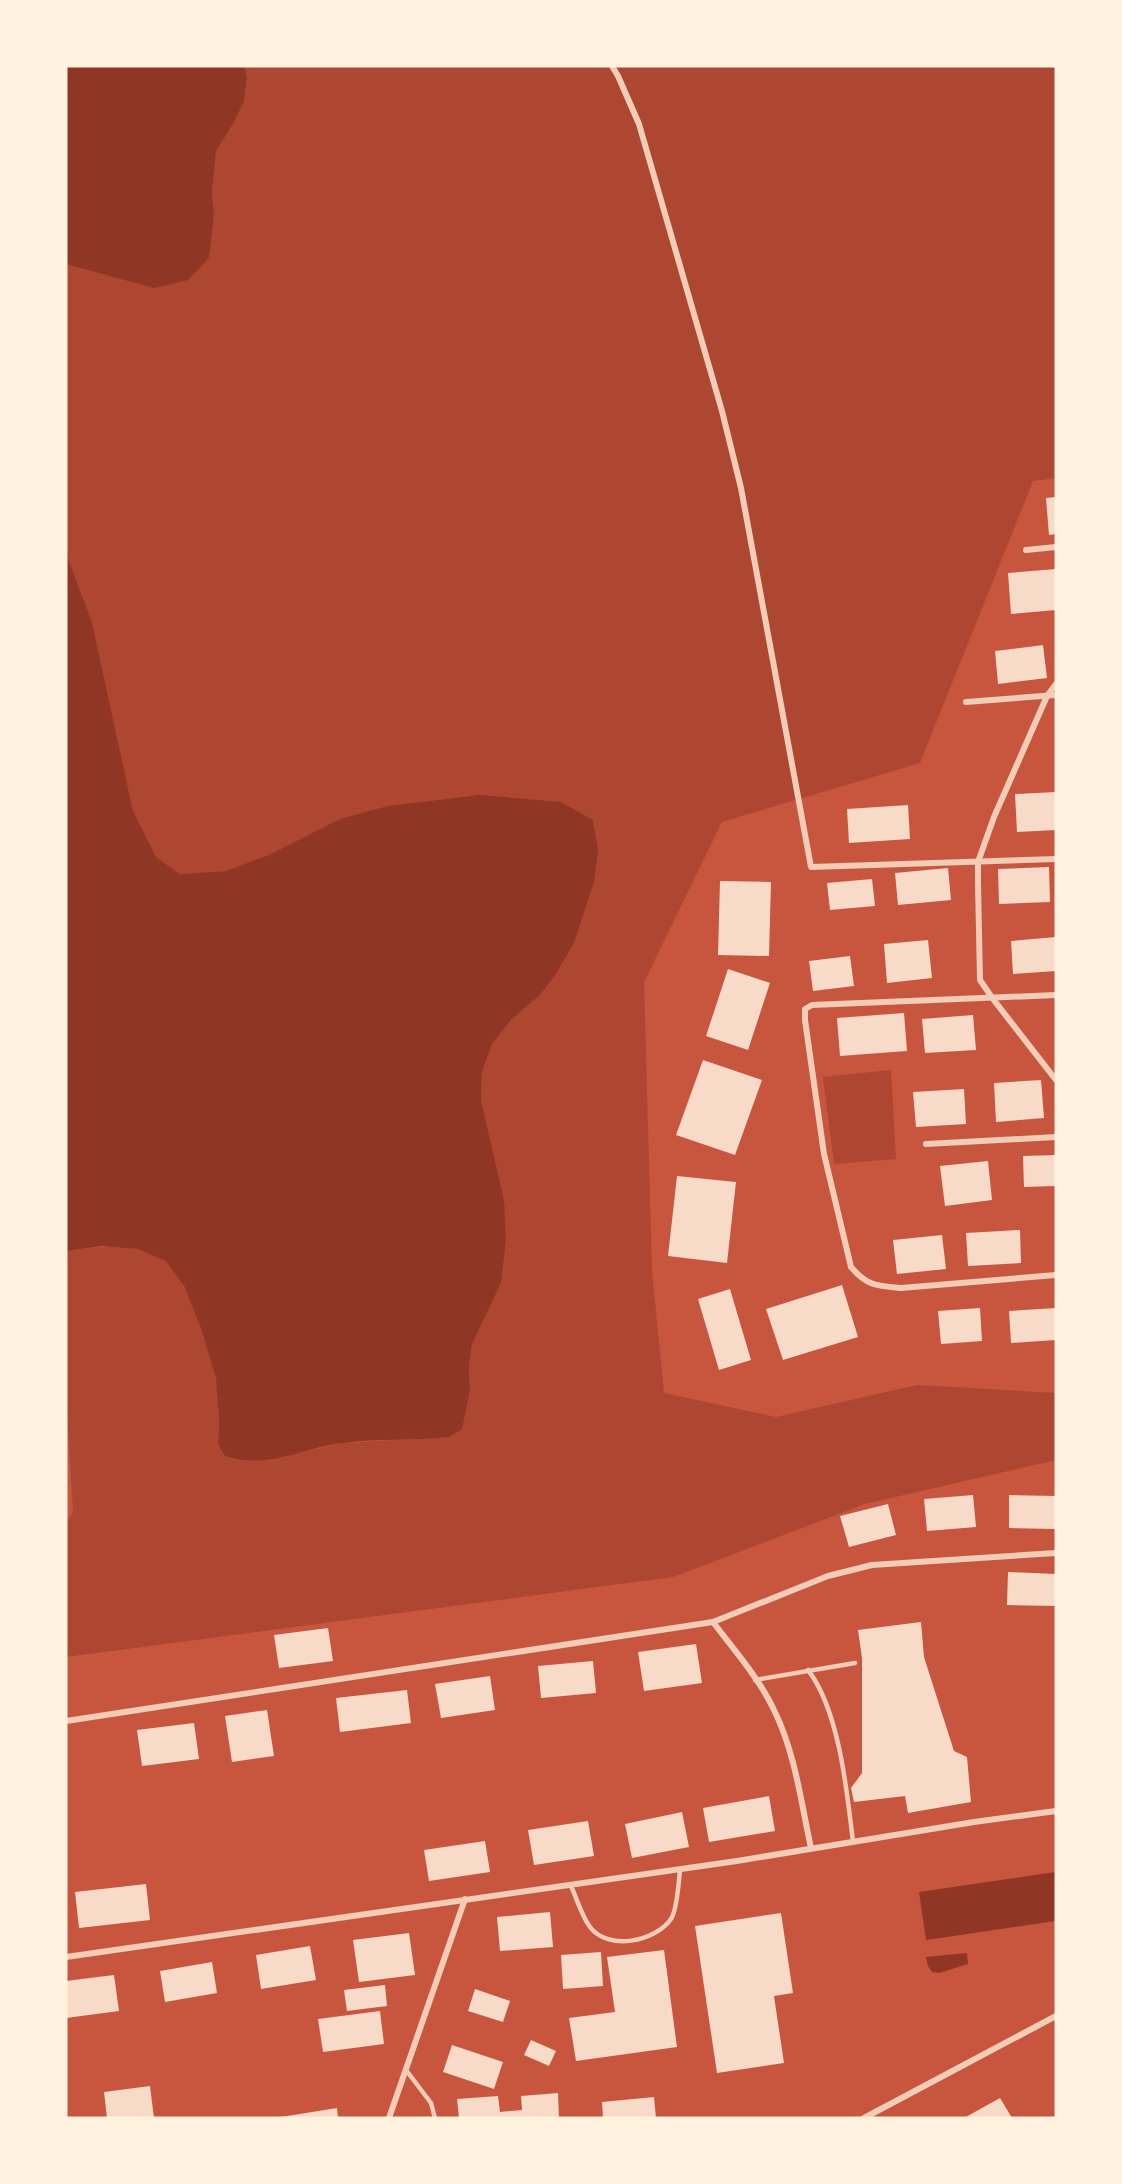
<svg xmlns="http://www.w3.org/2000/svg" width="1122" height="2184" font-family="Lora,serif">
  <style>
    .green { fill: #ae4732 }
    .water { fill: #8f3625 }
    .building { fill: #f7dbc8 }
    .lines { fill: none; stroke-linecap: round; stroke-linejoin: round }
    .service { stroke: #f1ccb7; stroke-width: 4.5 }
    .minor { stroke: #f1ccb7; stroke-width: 6 }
  </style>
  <rect width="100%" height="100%" fill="#c8553d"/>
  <g class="green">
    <path d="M244 66H1056V478L1033 481 920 763 722 822 644 982 652 1271 664 1393 776 1417 917 1385 1056 1393V1460L865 1504 673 1577 66 1657V1522L73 1512 66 1398V1251C96 1247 124 1243 153 1255 156 1257 162 1258 165 1260 185 1274 212 1354 216 1379 219 1400 219 1422 218 1444L267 1460 342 1443 449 1437 461 1429 470 1392 469 1365 472 1344 501 1283 504 1200 481 1100 482 1072 492 1044 511 1020 540 995 556 974 574 943 271 854 226 871 180 874 156 857 133 811 92 622 66 554V264L87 269 209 258 214 216 212 192 216 151 233 124 244 101 247 77Z"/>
    <polygon points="891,1070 896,1159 834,1164 823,1077"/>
  </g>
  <g class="water">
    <polygon points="66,66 244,66 247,77 244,101 233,124 216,151 212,192 214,216 209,258 188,280 154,288 66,264"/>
    <path d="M66 554 92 622 133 811 156 857 180 874 226 871 271 854 340 819 388 806 480 795 561 802 593 820 598 850 594 882 574 943 556 974 540 995 511 1020 492 1044 482 1072 481 1100 504 1200 506 1239 501 1283 472 1344 469 1365 470 1391 462 1429 449 1437C414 1441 378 1438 343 1443 301 1448 269 1470 225 1456L218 1444 219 1420 216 1378 201 1328 184 1286 166 1261 137 1249 102 1246 66 1251Z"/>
    <polygon points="1056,1872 1056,1921 926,1940 919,1892"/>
    <polygon points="967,1953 968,1964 939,1973 932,1972 928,1966 926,1957"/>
  </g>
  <g class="building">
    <polygon points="1056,497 1056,534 1049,535 1046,498"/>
    <polygon points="1056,569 1056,610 1011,614 1008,573"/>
    <polygon points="1043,645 1047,678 998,684 995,651"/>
    <polygon points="1056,792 1056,830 1017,832 1015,794"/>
    <polygon points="908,805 910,839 849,843 847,809"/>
    <polygon points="1049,867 1050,902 999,904 998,869"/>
    <polygon points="948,868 951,900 898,905 895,873"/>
    <polygon points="872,879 875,906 830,910 827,883"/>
    <polygon points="720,881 771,882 769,956 718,955"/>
    <polygon points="1056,937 1056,971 1013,974 1011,941"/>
    <polygon points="928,940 932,978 887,983 884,944"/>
    <polygon points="850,956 854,986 813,991 809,961"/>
    <polygon points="728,969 770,983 748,1050 706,1036"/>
    <polygon points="904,1013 907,1051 840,1056 837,1018"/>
    <polygon points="973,1015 976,1050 925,1053 922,1019"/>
    <polygon points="703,1060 762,1080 735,1155 676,1135"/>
    <polygon points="1041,1080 1044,1118 996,1122 994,1083"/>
    <polygon points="964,1089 966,1124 916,1127 913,1092"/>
    <polygon points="1056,1155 1056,1186 1024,1187 1023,1156"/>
    <polygon points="988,1161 992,1200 945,1206 940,1166"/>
    <polygon points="677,1176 736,1182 727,1263 668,1256"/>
    <polygon points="1020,1230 1021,1263 968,1266 966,1233"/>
    <polygon points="942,1235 946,1269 897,1274 893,1240"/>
    <polygon points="842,1285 858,1337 783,1360 766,1309"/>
    <polygon points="730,1289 751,1360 719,1370 698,1299"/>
    <polygon points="980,1308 982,1341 941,1344 938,1311"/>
    <polygon points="1056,1308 1056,1340 1011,1343 1009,1311"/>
    <polygon points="973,1495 976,1527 927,1531 924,1499"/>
    <polygon points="1009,1495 1056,1496 1056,1529 1009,1528"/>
    <polygon points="888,1504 896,1535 849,1547 840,1516"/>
    <polygon points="1008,1572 1056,1574 1056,1606 1007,1605"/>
    <polygon points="921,1622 924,1657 954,1751 967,1757 971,1802 908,1813 905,1796 854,1802 851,1788 862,1773 862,1658 858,1630"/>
    <polygon points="328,1628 333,1661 279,1668 274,1635"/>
    <polygon points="696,1644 702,1683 644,1691 638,1652"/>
    <polygon points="593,1661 596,1693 541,1698 538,1666"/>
    <polygon points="490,1676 495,1710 441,1718 435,1684"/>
    <polygon points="407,1690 411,1723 340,1732 336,1698"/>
    <polygon points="267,1710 274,1756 232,1762 225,1716"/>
    <polygon points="194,1723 199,1759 142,1766 137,1730"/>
    <polygon points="769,1796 775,1831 709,1842 703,1808"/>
    <polygon points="682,1812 689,1847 632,1858 625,1824"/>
    <polygon points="588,1821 594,1856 534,1865 528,1830"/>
    <polygon points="485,1841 490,1872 429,1881 424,1850"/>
    <polygon points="146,1884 150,1920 79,1928 75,1892"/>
    <polygon points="550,1912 553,1947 500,1951 497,1917"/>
    <polygon points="781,1913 793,1993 774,1996 784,2063 717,2073 695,1926"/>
    <polygon points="409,1933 415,1975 359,1982 353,1940"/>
    <polygon points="310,1946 316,1980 261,1989 256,1955"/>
    <polygon points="664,1950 677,2047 576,2061 569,2018 615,2012 607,1957"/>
    <polygon points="601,1952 603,1986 563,1989 561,1955"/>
    <polygon points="212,1962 217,1993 165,2002 160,1971"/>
    <polygon points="114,1975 119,2011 66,2018 66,1981"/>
    <polygon points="385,1985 387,2006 347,2011 344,1990"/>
    <polygon points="475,1989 510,2001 503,2022 468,2011"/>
    <polygon points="380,2011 384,2044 323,2052 318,2019"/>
    <polygon points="531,2040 556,2051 549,2066 524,2055"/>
    <polygon points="452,2045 503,2062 494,2089 443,2072"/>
    <polygon points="150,2086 154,2118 107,2118 104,2092"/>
    <polygon points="558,2093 559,2118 459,2118 457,2099 498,2096 500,2112 522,2110 521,2096"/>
    <polygon points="654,2097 656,2118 603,2118 602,2102"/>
    <polygon points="1000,2098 1012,2118 964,2118"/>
    <polygon points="337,2108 338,2118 281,2118 281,2117"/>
  </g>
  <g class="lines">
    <g class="service">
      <path d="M808 1670C839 1710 847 1791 853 1842"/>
      <polyline points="755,1680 855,1663"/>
      <path d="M570 1884C577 1898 581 1915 590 1927 608 1951 655 1942 671 1919 677 1910 679 1881 680 1869"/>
      <polyline points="406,2070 431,2103 435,2118"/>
    </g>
    <g class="minor">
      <polyline points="612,66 618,76 639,124 722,411 741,488 811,867 1056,859"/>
      <polyline points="1026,550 1056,547"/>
      <polyline points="1056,684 1047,696 994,817 978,862 978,883 980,980 993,999 1056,1080"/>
      <polyline points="966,702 1056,695"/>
      <path d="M1056 995 812 1005 805 1009V1020L824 1154 851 1267C867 1286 877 1286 901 1288L1056 1275"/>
      <polyline points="926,1144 1056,1137"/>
      <path d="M713 1622C734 1650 759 1678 774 1710 795 1752 801 1802 811 1848"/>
      <polyline points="66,1721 713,1622 828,1576 872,1565 1056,1553"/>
      <polyline points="66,1957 737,1861 974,1822 1056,1811"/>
      <polyline points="389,2118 465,1899"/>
      <polyline points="864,2118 1056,2016"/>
    </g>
  </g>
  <rect width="1122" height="2184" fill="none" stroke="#fff3e0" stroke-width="135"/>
</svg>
